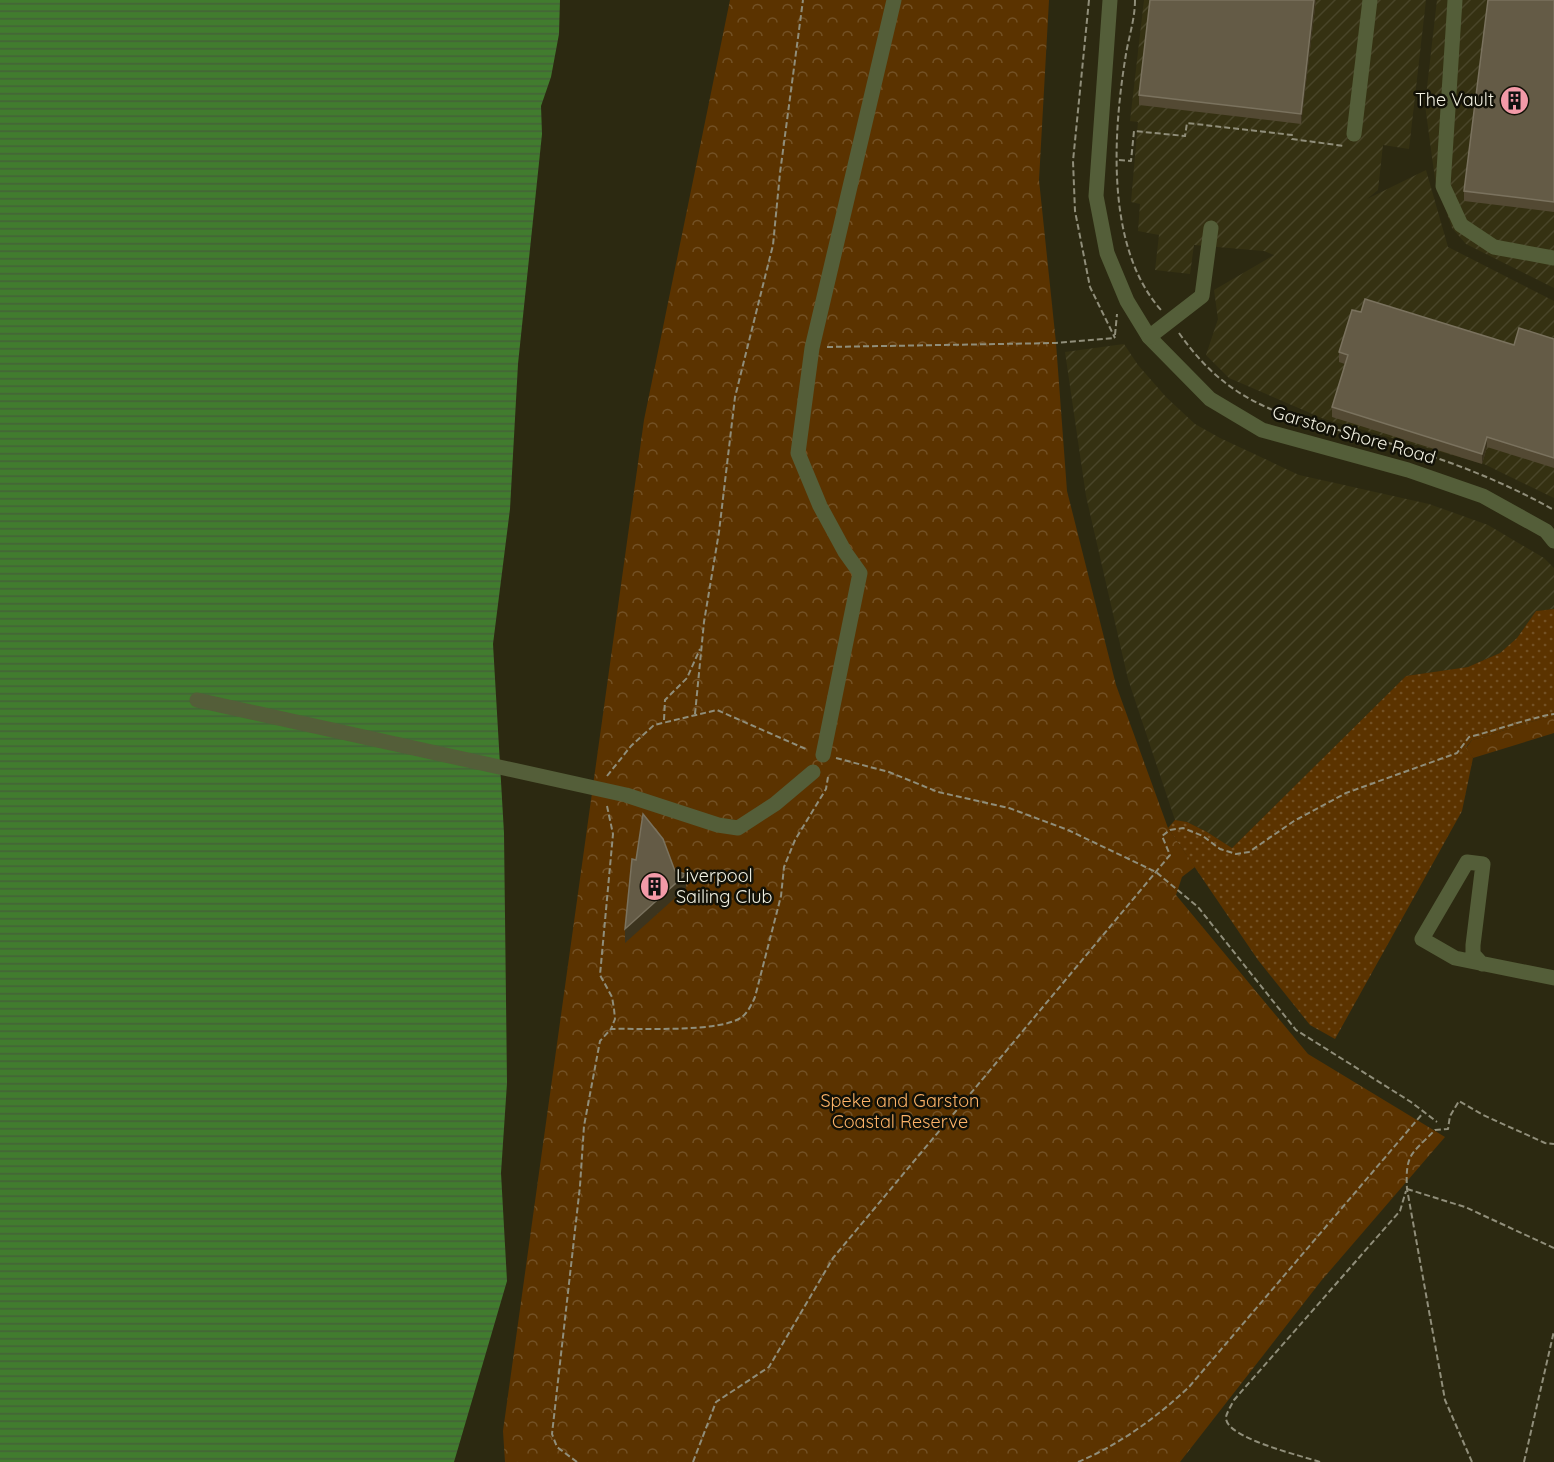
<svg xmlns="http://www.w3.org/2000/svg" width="1554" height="1462" font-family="Quicksand,sans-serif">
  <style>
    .industrial { fill: url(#industrial-furrows) }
    .grass { fill: url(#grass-dots) }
    .forest { fill: url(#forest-crowns) }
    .water { fill: url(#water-rules) }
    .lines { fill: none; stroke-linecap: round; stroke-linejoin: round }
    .path { stroke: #908e7a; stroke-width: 2; stroke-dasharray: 6 3; stroke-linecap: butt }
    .minor { stroke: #545e39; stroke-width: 15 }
    .wall { fill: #534933 }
    .shaded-wall { fill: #3c341e }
    .building { fill: #645b46; stroke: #7a725e; stroke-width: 1.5 }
    .labels { text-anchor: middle; stroke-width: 5; stroke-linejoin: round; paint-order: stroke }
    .poi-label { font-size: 18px; fill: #f2f1e2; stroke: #121107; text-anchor: end }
    .street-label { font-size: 18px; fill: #f2f1e2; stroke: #121107 }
    .park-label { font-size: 18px; fill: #fdb368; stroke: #121107 }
  </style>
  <defs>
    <pattern id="industrial-furrows" width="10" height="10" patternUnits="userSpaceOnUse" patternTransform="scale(1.5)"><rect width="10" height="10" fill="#353112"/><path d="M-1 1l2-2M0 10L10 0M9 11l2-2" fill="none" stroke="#494529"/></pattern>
    <pattern id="grass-dots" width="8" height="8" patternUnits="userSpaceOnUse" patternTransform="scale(1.5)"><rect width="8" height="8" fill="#5b3300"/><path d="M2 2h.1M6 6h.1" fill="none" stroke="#735125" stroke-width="1.8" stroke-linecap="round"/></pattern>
    <pattern id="forest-crowns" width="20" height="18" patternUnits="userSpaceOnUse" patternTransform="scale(1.5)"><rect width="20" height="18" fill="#5b3300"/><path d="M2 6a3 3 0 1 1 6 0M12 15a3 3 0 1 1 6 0" fill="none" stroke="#735125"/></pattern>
    <pattern id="water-rules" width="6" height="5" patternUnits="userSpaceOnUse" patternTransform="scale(1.5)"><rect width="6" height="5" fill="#417c2e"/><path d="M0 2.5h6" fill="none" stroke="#456239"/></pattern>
  </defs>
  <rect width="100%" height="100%" fill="#2c2911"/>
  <g class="industrial">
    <polygon points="1144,0 1426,0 1409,149 1383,145 1378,190 1367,199 1426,170 1448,247 1554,301 1554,498 1484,464 1324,419 1229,378 1206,355 1218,319 1214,290 1274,255 1264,251 1194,245 1190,274 1155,270 1159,235 1138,231 1140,204 1131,202 1138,122 1130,121"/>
    <polygon points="1437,0 1554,0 1554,288 1466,244 1452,228 1435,179 1425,105"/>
    <polygon points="1124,344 1138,365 1166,397 1195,424 1220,438 1299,475 1429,504 1488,525 1544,558 1554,568 1554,609 1536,611 1517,638 1500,653 1468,667 1406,676 1232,848 1207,832 1187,822 1175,820 1128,679 1086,496 1065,352"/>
  </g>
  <path class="grass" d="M1554 609V717C1525 721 1500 733 1472 740L1466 747 1473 758 1462 811 1335 1039 1310 1025 1258 960 1168 828 1175 820 1187 822 1207 832 1232 848 1406 676 1468 667 1500 653 1517 638 1536 611Z"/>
  <g class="forest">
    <polygon points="730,0 1049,0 1039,180 1056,343 1067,491 1116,685 1168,828 1195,867 1182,877 1176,895 1308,1054 1445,1137 1321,1281 1180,1462 505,1462 503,1431 644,420"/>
    <path d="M1554 717V733L1473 758 1466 748 1472 740C1500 733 1525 721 1554 717Z"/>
  </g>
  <polygon class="water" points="0,0 560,0 559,34 551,77 541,106 542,134 518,364 510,509 493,644 504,833 507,1083 501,1173 507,1281 454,1462 0,1462"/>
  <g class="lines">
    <g class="path">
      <polyline points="1089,0 1073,161 1075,211 1090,287 1115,338"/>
      <path d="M1135 0C1135 19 1129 36 1126 54 1113 132 1105 247 1161 310"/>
      <polyline points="1119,160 1131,161 1134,131 1185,136 1187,123 1292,135 1292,139 1344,146"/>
      <path d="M1179 333C1239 419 1307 419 1399 446 1453 462 1504 482 1554 510"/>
      <polyline points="1115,335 1117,314"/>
      <polyline points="827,347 1056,343 1115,338"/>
      <polyline points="695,714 704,622 719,532 735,397 773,245 780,173 803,0"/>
      <polyline points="664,720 665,700 687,678 700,649"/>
      <polyline points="836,758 889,772 938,792 1009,808 1068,830 1156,872 1198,907 1296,1030 1411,1102 1437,1122"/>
      <polyline points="607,776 631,746 654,725 717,710 808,750"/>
      <polyline points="607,806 613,834 600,975 612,997 614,1009 615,1019 611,1029"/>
      <polyline points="1407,1189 1465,1207 1554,1248"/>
      <path d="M577 1462 557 1447 552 1434 580 1186 584 1126 600 1041 611 1029C640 1028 720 1033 742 1017 748 1012 752 1004 755 997L781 896 784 867 795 840 826 789 828 777"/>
      <path d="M693 1462 716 1402 769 1367 833 1258 1170 855 1162 836 1170 830 1183 828 1203 836 1220 849 1236 854 1249 852 1294 821 1346 793 1457 753 1469 737C1498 730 1525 719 1554 714"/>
      <path d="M1078 1462C1119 1445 1157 1417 1189 1387L1423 1113"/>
      <path d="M1320 1462C1303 1456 1224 1438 1226 1417 1227 1412 1232 1404 1234 1400L1400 1211 1406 1191"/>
      <path d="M1472 1462 1445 1400 1407 1189C1405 1153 1412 1154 1435 1130L1448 1129 1450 1116 1459 1101 1483 1115 1545 1143 1554 1144"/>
      <polyline points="1524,1462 1554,1331"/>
    </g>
    <g class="minor">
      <polyline points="1110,0 1096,196 1107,253 1127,301 1149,337 1210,399 1262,430 1408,470 1483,496 1546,531 1554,541"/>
      <polyline points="1455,0 1443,186 1461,225 1494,247 1554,258"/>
      <polyline points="1354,134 1370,0"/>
      <polyline points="1149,337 1202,296 1211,228"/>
      <polyline points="197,700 626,795 718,825 738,828 775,804 813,772"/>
      <polyline points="823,755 860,573 845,552 820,506 798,453 812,348 894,0"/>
      <polyline points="1482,964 1473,954 1473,945 1483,864 1467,862 1422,939 1455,958 1554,978"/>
    </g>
  </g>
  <g class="wall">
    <polygon points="1150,0 1316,0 1301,124 1139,105 1139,95"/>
    <polygon points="1554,0 1554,212 1464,201 1464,191"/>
    <polygon points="1361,312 1514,345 1554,339 1554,468 1487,447 1482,464 1332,417 1332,407 1345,364 1339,362 1339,352"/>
  </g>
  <g class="shaded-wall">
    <polygon points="1314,0 1316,0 1301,124 1301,114"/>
    <polygon points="1487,437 1487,447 1482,464 1482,454"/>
    <polygon points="686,874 686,888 625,943 625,929"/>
  </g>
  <g class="building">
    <polygon points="1150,0 1314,0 1301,114 1139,95"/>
    <polygon points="1488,0 1554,0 1554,202 1464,191"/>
    <polygon points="1365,299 1514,345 1519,328 1554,339 1554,458 1487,437 1482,454 1332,407 1348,355 1339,352 1352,310 1361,312"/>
    <polygon points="643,814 663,839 675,871 686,874 625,929 632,859 636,860"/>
  </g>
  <defs>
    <symbol id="building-disc" viewBox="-11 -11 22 22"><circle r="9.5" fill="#f39aa8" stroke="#121107"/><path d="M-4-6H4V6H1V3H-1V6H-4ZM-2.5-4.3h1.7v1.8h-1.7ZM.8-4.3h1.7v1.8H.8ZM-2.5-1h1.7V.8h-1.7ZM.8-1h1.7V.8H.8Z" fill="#111"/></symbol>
  </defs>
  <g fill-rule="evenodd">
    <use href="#building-disc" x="1498" y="84" width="33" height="33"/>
    <use href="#building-disc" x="638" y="870" width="33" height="33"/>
  </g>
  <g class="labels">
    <g class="poi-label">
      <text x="1494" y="106">The Vault</text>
      <text x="676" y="882" text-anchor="start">Liverpool<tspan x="676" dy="21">Sailing Club</tspan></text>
    </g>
    <g class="street-label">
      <text transform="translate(1354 435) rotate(16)" y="6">Garston Shore Road</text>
    </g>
    <g class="park-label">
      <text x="900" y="1107">Speke and Garston<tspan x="900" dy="21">Coastal Reserve</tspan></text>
    </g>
  </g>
</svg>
